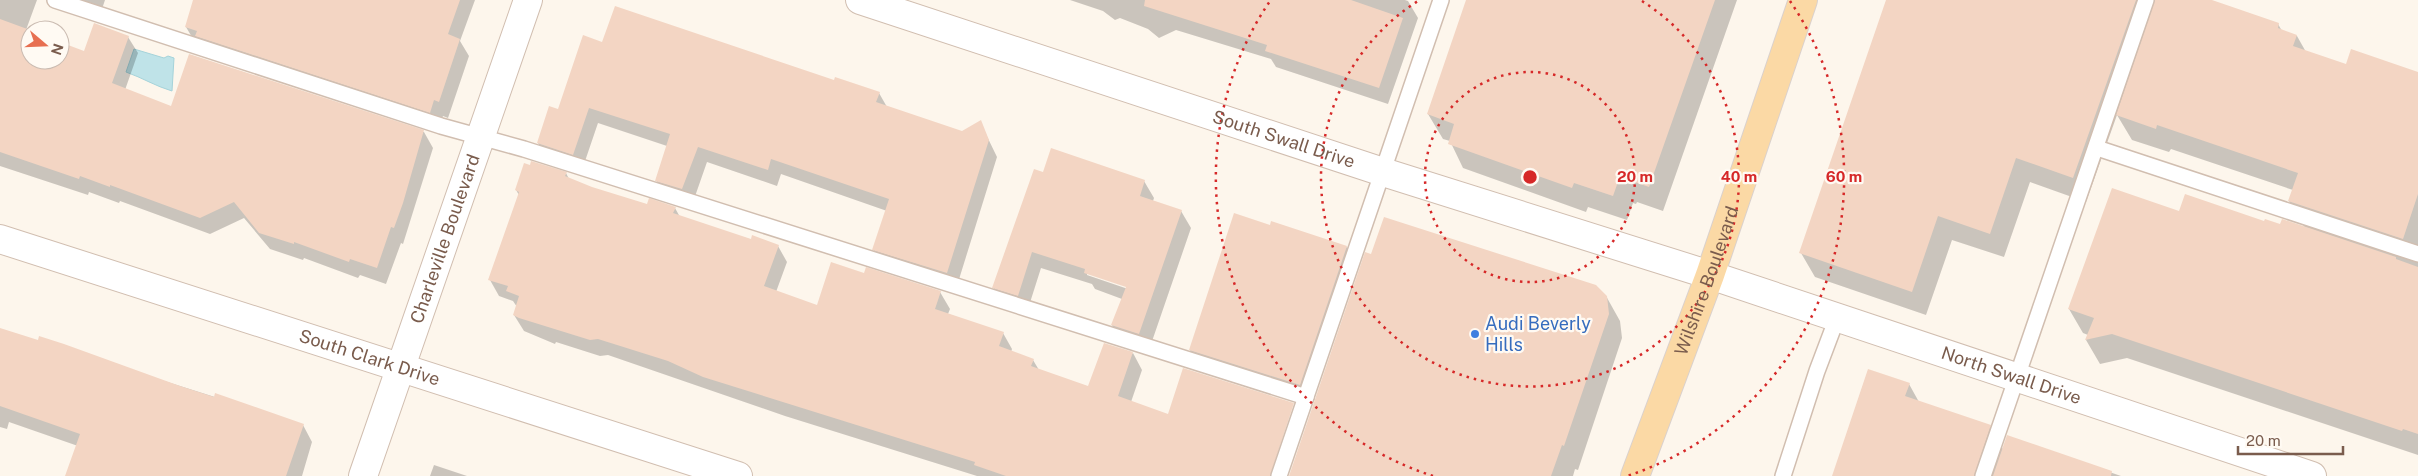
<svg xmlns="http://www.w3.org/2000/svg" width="2418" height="476" font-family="'Public Sans',sans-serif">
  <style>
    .water { fill: #bfe3e8; stroke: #a5d3da }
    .shadow { fill: #0003; fill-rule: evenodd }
    .building { fill: #f3d5c3 }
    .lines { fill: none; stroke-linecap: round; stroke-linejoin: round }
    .lane-casing { stroke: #d1beb0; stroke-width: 18 }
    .street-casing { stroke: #d1beb0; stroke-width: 30 }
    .primary-casing { stroke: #dad1cd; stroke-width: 30 }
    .lane { stroke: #fff; stroke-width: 15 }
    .street { stroke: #fff; stroke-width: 28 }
    .primary { stroke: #fbd9a5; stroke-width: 28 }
    .ring { fill: none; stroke: #d62828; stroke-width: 2.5; stroke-dasharray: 2.5 5 }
    .shop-dot { fill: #3f7fe0; stroke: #fffaf3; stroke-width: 2 }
    .labels { text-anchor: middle; stroke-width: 4.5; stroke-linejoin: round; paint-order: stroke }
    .street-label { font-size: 18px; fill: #7a5c4d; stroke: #fffaf3 }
    .shop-label { font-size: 18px; fill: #366cbe; stroke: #fffaf3; text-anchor: start }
    .centre { fill: #d62828; stroke: #fffaf3; stroke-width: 2.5 }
    .ring-label { font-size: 15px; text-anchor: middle; font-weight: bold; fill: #d62828; stroke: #fffaf3; stroke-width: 4.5; stroke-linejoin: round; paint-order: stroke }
  </style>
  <rect width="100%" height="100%" fill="#fdf6ec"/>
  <path class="water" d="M134 49 164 58 168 56 174 58 172 91C155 86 143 78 126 72Z"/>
  <g class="shadow">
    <polygon points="0,0 37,0 26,30 30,32 30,60 60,60 60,43 84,52 128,37 138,53 125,90 172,107 190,55 424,132 433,148 403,244 401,243 386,284 360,275 358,278 304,258 303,260 270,249 244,218 210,234 120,201 119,203 89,192 88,195 0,166"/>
    <polygon points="81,0 105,0 102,9"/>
    <polygon points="194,0 475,0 460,41 469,56 448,118 443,116 439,128 196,44 186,27"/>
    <polygon points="1070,0 1405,0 1408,1 1418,18 1388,104 1276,67 1271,59 1176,30 1159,38 1148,29 1120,18 1115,20 1103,11"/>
    <polygon points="1468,0 1737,0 1663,211 1637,202 1636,204 1633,203 1627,220 1588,207 1586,212 1463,168 1450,141 1443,139 1428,114"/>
    <polygon points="1887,0 2205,0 2278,24 2282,31 2297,36 2306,52 2347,65 2418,73 2418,455 2127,358 2100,364 2086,340 2088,335 2083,333 2069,309 2180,213 2305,228 2289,201 2293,190 2171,149 2169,152 2132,140 2117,115 2086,202 2030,182 2004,257 1952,240 1926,315 1815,277 1801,253"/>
    <polygon points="603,43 835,82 879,93 887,107 962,132 980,122 997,157 956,289 883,266 873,249 887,211 781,174 777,186 707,162 692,205 666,197 656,180 667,146 598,123 582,170 548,160 538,143"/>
    <polygon points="566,173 569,179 592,188 648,205 675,208 680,217 752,240 778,246 787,262 776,292 818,307 865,274 940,292 950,309 948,314 1003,333 1012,349 1011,352 1033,360 1039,370 1089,387 1133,353 1142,370 1131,402 1262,476 977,476 785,416 608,355 600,356 556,342 555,344 524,331 514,315 517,307 513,301 499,296 490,280 519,195 516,190"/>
    <path d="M1043 173 1144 181 1154 198 1153 201 1181 211 1191 228 1149 350 1122 342 1112 325 1122 299 1095 289 1092 284 1041 268 1027 312 1003 304 993 287ZM1087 272 1132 288 1131 290 1087 275Z"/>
    <polygon points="1347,247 1356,264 1311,397 1200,366 1190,350"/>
    <polygon points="1606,296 1620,321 1622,338 1578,470 1575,469 1573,476 1301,476"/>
    <polygon points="0,329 303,425 312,442 302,476 77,476 78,446 9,422 7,429 0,427"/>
    <polygon points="1909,384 1919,402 1990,426 2003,449 2008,437 2121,476 1833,476"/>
    <polygon points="434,465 467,476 430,476"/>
  </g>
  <g class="building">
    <polygon points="193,0 460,0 448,34 460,39 439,102 434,100 430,113 195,36 197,31 185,27"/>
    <polygon points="1145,0 1351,0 1403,18 1379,88 1265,51 1267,45 1144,6"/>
    <polygon points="1466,0 1715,0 1649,187 1623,178 1622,180 1619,179 1613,196 1574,183 1572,188 1448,144 1454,124 1427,114"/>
    <polygon points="1886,0 2136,0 2073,178 2016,158 1990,234 1938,216 1912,292 1799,253"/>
    <polygon points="2155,0 2212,0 2279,23 2278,28 2297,35 2293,46 2346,64 2351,49 2418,72 2418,194 2403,239 2288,201 2298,173 2157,125 2156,129 2116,115"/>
    <polygon points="615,6 834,80 835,77 880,92 876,102 962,131 981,120 989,140 947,273 872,250 889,199 771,159 768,170 698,147 682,189 655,181 670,134 589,108 573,155 537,143 549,106 558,109 583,35 602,42"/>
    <polygon points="0,19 30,30 30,60 60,60 60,42 84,51 94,23 129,36 112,83 171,106 189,54 424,130 403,203 394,228 391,227 377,268 350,259 349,262 294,242 294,244 259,233 234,202 200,218 110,185 110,187 80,176 79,179 0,152"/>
    <polygon points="1051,148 1145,180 1140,196 1182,210 1139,334 1111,325 1126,287 1084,273 1085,269 1032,252 1018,296 992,288 1034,169 1043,172"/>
    <polygon points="531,161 567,172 565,176 592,187 647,204 649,198 676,207 673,213 751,239 752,235 779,245 764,286 817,305 831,262 864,273 866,267 941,291 935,309 1004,332 999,346 1034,359 1031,366 1088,386 1104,343 1133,352 1118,396 1168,414 1183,368 1294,403 1270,476 1006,476 974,465 975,462 703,377 668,361 598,339 590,340 519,318 513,315 519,296 506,291 508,286 488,280 519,192 515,190 524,163 530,165"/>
    <polygon points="2112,188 2179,211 2185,194 2264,221 2265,219 2280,224 2282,219 2396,257 2396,259 2418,267 2418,434 2403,429 2402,431 2112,334 2085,340 2094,318 2068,309"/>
    <polygon points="1234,213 1270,225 1271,221 1347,246 1300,385 1189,350"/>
    <polygon points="1384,217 1596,285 1607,296 1609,314 1564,446 1562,445 1551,476 1289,476 1365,252 1371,254"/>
    <polygon points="0,328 38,340 39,336 64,344 180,386 214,397 215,393 304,424 286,476 65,476 80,434 0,406"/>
    <polygon points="1868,369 1910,383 1905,396 1991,425 1974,476 1832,476"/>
    <polygon points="2007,435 2112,471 2111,476 1993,476"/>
  </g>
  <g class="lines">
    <defs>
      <g id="lane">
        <polyline points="55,0 441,126 524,149 1306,397"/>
        <polyline points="2097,148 2418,254"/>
        <polyline points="1279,476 1441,0"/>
        <polyline points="1783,476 1817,371 1837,318"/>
        <polyline points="1983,476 2146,0"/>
      </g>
      <g id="street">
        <path id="s1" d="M860 0 1383 172 1710 275 2312 476"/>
        <path id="s2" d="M0 239 738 476"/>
        <path id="s3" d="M363 476 528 0"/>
      </g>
      <g id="primary">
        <path id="s4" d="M1635 476 1710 275 1803 0"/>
      </g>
    </defs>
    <use href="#lane" class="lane-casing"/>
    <use href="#street" class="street-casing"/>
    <use href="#primary" class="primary-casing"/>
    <use href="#lane" class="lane"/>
    <use href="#street" class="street"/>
    <use href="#primary" class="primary"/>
  </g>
  <g class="ring">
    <circle cx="1530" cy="177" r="105"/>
    <path d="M1642 1A209 209 0 1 1 1418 1"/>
    <path d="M1433 476A314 314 0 0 1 1270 1M1790 1A314 314 0 0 1 1627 476"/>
  </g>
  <circle class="shop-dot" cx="1475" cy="334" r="5"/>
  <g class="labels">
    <g class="street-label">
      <text dy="6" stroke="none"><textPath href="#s1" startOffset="446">South Swall Drive</textPath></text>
      <text dy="6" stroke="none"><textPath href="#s3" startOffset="251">Charleville Boulevard</textPath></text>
      <text dy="6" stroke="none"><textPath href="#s4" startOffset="208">Wilshire Boulevard</textPath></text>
      <text dy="6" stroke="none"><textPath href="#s2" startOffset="388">South Clark Drive</textPath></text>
      <text dy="6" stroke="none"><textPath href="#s1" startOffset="1211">North Swall Drive</textPath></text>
    </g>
    <g class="shop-label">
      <text x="1485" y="330">Audi Beverly<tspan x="1485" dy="21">Hills</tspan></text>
    </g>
  </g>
  <circle cx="1530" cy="177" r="8" class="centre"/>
  <g class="ring-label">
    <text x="1635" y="182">20 m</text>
    <text x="1739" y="182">40 m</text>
    <text x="1844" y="182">60 m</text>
  </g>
  <g transform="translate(45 45) rotate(109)"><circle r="24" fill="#fffaf3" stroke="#cabbb1"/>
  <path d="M0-4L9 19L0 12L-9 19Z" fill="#e76f51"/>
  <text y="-8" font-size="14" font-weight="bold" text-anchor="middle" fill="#7a5c4d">N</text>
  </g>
  <path d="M2238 446v8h105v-8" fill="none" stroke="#7a5c4d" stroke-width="2.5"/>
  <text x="2246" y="446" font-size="15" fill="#7a5c4d" stroke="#fffaf3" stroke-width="4" paint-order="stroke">20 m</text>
</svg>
